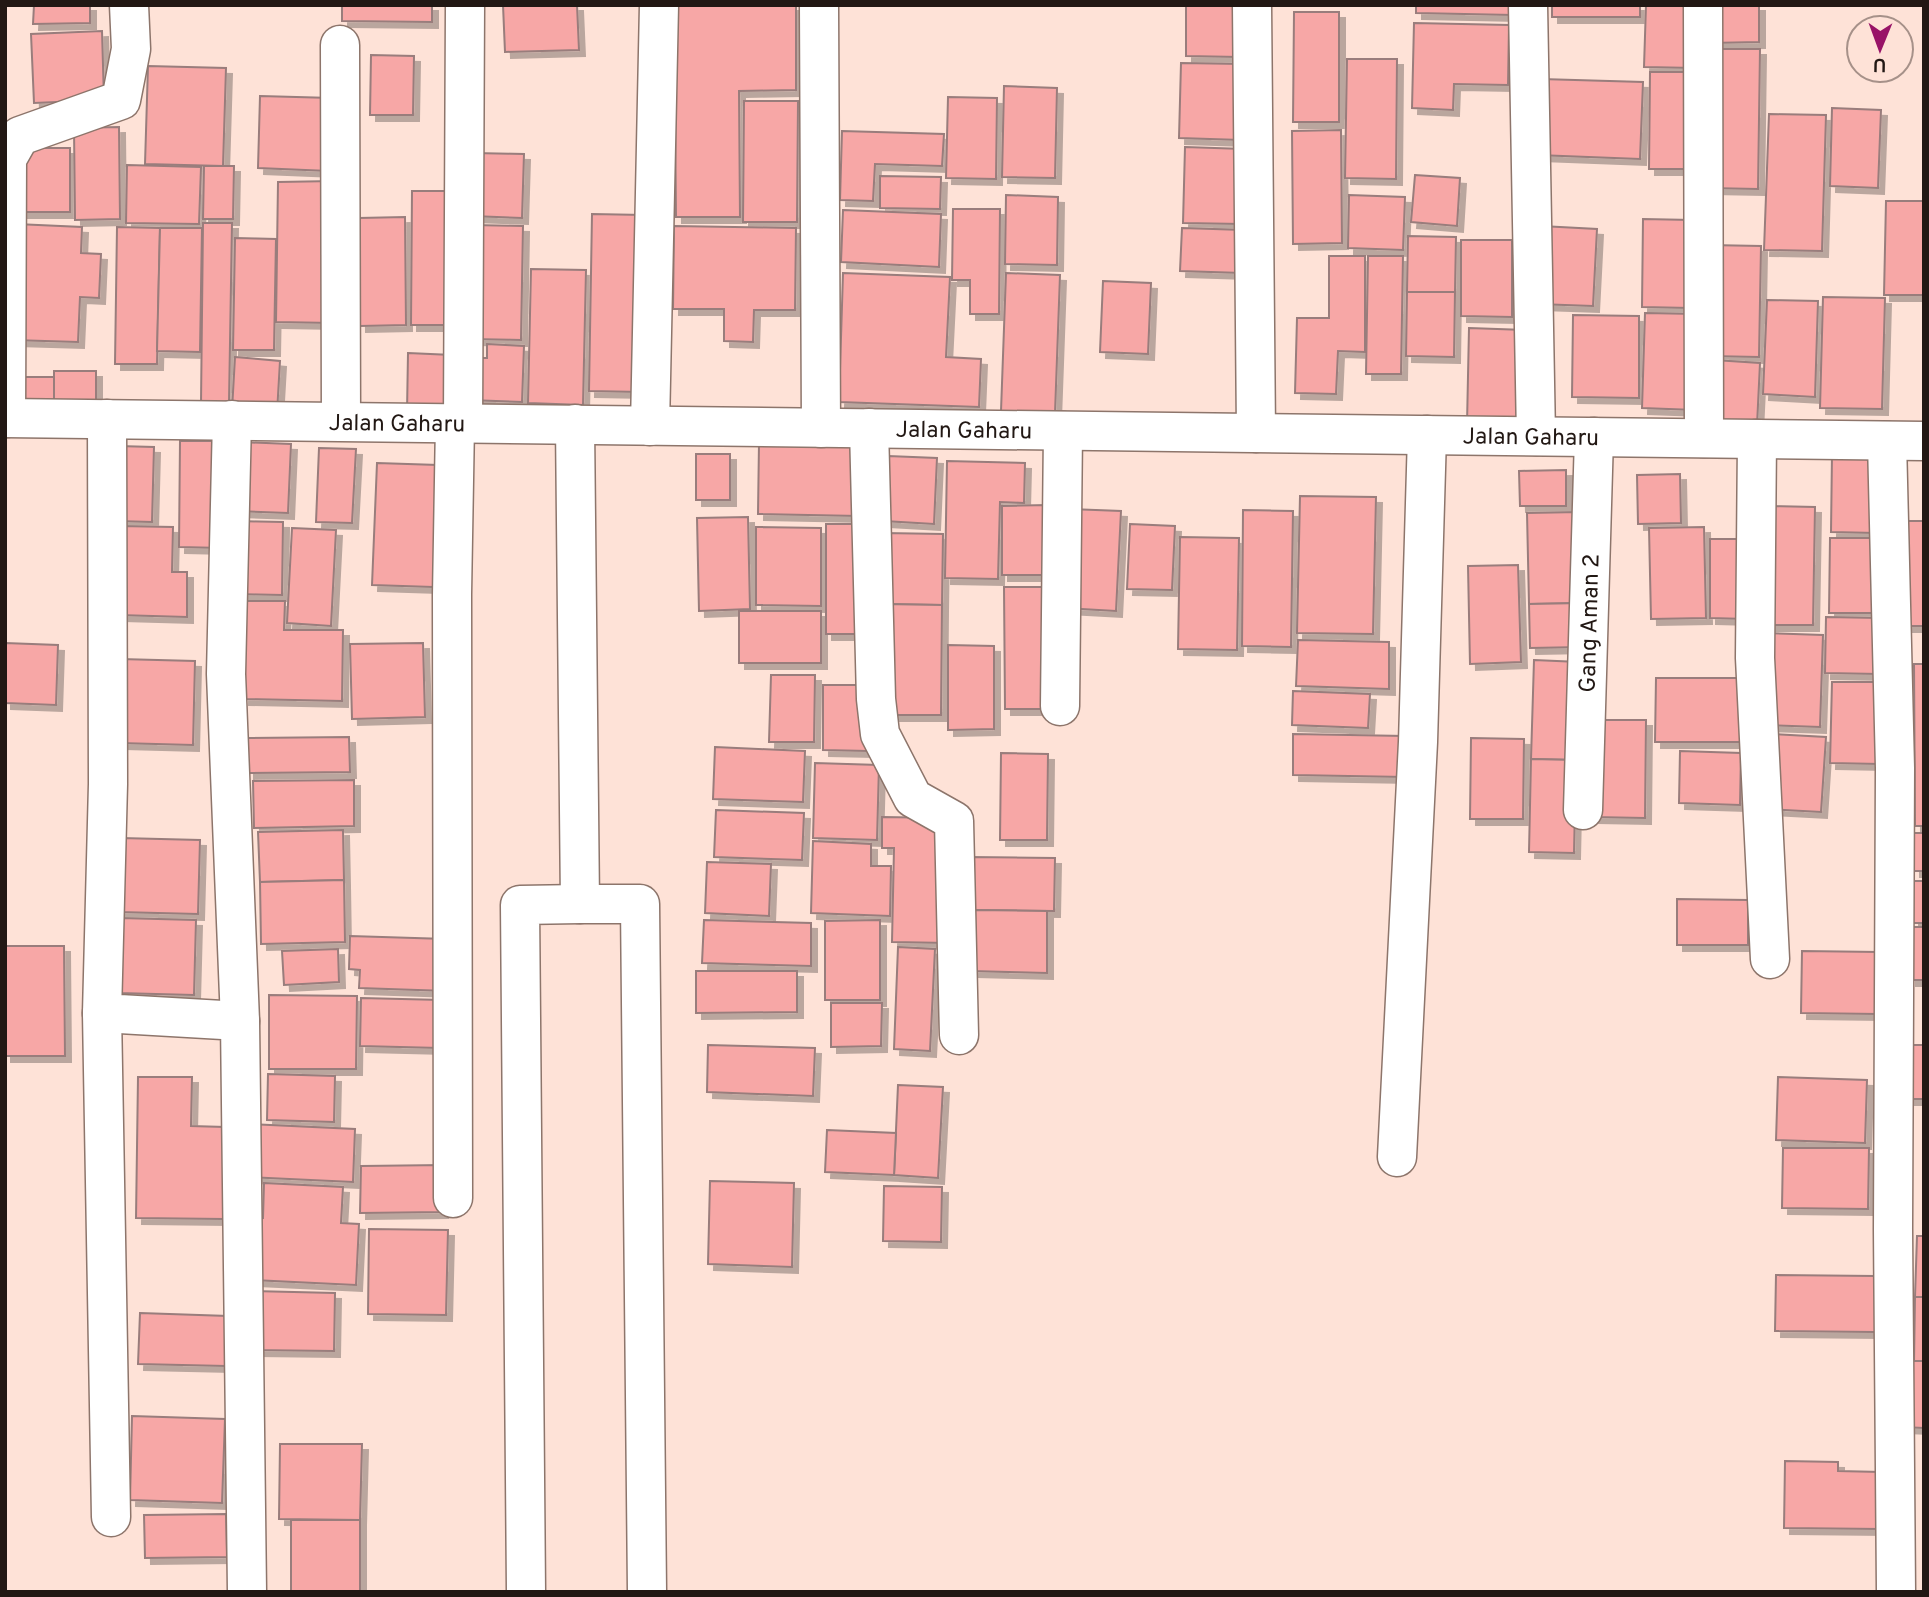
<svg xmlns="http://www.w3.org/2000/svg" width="1929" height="1597" font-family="Overpass,sans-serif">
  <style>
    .building { fill: #f7a7a6; stroke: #997d7c; stroke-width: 2; filter: url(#shadow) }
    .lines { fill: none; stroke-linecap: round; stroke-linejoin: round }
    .minor-casing { stroke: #8d756b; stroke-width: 41 }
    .minor { stroke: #fff; stroke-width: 38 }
    .labels { text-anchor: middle; stroke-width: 5; stroke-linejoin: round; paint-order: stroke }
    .street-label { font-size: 23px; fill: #221814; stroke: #fee2d7 }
  </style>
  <defs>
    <filter id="shadow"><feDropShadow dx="6" dy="6" stdDeviation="0" flood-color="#0004"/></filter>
  </defs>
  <rect width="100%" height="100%" fill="#fee2d7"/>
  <g class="building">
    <polygon points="34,5 90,5 90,23 33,24"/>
    <polygon points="342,5 432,5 432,22 342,21"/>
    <polygon points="503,5 577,5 579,50 505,52"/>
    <polygon points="674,5 796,5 796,90 739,91 740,217 676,217"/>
    <polygon points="1186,5 1240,5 1239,57 1186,56"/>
    <polygon points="1416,5 1513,5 1513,15 1416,13"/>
    <rect x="1552" y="5" width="88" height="12"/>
    <polygon points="1646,5 1696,5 1695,68 1644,67"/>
    <polygon points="1710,5 1759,5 1759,42 1710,43"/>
    <polygon points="1294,12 1339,12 1339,122 1293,122"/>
    <polygon points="1414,23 1509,25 1508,85 1454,84 1453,110 1412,108"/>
    <polygon points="102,31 104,100 34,103 31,34"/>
    <polygon points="1710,49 1760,49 1758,189 1707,188"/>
    <polygon points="371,55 414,56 413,115 370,115"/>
    <polygon points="1347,59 1397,59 1396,179 1345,178"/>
    <polygon points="1181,63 1243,64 1241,140 1179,138"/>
    <polygon points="148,66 226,68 223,166 145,164"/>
    <polygon points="1650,72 1698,72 1697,169 1649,169"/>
    <polygon points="1541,79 1643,82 1640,159 1537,155"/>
    <polygon points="1004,86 1057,88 1055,178 1002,177"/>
    <polygon points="260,96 332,98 329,171 258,168"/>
    <polygon points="948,97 997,98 996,179 946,178"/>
    <polygon points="744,101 798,101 797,222 743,222"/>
    <polygon points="1832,108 1881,110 1878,188 1830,186"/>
    <polygon points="1769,114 1826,115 1822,251 1764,250"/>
    <polygon points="119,127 120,219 75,220 74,128"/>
    <polygon points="1341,130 1342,243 1293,244 1292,131"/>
    <polygon points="842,131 944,134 942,166 875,164 873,201 840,200"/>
    <polygon points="1185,147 1244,149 1242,224 1183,223"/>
    <polygon points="20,148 70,148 70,212 19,212"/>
    <polygon points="473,153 524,154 522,218 471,216"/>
    <polygon points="127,165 201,167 199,224 126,223"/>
    <polygon points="204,166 234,166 233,219 203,219"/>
    <polygon points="1415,175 1460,178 1457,226 1411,222"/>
    <polygon points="880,176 941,177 940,209 880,208"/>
    <polygon points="334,181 333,323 276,322 278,182"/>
    <polygon points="412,191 450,191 450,325 411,325"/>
    <polygon points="1006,195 1058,197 1057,265 1005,264"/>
    <polygon points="1349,195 1405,197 1403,250 1348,248"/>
    <polygon points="1886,201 1924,201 1924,295 1884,295"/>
    <polygon points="953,209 1000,209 999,314 970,314 970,280 952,280"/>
    <polygon points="843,210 941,214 939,267 841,262"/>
    <polygon points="592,214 644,215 641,392 589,391"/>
    <polygon points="405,217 406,325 360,326 359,218"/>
    <polygon points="1643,219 1692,220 1690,308 1642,307"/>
    <polygon points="203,223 232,223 229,403 201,403"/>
    <polygon points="16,224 82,227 81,253 101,254 99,298 80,297 78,342 12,340"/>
    <polygon points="472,225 523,226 521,340 470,339"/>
    <polygon points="674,226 796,228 795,310 754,310 753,342 724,341 724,309 673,309"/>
    <polygon points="1541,226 1597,229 1593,306 1537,304"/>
    <polygon points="117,227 160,228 157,364 115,364"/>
    <polygon points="160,228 202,228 200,352 157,351"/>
    <polygon points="1182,228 1244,230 1242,273 1180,271"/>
    <polygon points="1408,236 1456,237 1455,292 1407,292"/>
    <polygon points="235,238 276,239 274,350 233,350"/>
    <polygon points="1461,240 1512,240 1512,317 1461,316"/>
    <polygon points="1709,245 1761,246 1759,357 1708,356"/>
    <polygon points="1329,256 1365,256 1365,352 1338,351 1336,394 1295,393 1297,318 1329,318"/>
    <polygon points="1368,256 1403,256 1401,374 1366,374"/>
    <polygon points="531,269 586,270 583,405 528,403"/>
    <polygon points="843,273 950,277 946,357 981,359 979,407 839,402"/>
    <polygon points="1006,273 1060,275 1055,413 1001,411"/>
    <polygon points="1103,281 1151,283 1148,354 1100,352"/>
    <polygon points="1407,292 1455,292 1454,357 1406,356"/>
    <polygon points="1823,297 1885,298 1882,409 1820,408"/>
    <polygon points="1767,300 1818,301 1815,397 1763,394"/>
    <polygon points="1645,313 1697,314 1695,410 1642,408"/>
    <polygon points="1573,315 1639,316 1639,398 1572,397"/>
    <polygon points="1469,328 1525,330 1523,426 1467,424"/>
    <polygon points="487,344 524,346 522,402 468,400 470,358 487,358"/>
    <polygon points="408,353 452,355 450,412 407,412"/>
    <polygon points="235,357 280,361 277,413 232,410"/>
    <polygon points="1714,360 1760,363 1757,425 1711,422"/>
    <rect x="54" y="371" width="42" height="34"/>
    <polygon points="12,377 54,377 54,405 12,406"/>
    <polygon points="180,441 223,441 222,548 179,547"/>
    <polygon points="239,442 291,444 288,513 235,511"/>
    <polygon points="759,443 861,445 859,516 758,514"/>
    <polygon points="118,446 154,447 152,522 116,521"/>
    <polygon points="319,448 356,449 352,523 316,522"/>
    <rect x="696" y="454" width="34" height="46"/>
    <polygon points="1832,454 1877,455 1876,533 1831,532"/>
    <polygon points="888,456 937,458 934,524 884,521"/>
    <polygon points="947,461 1025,463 1024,503 1000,502 998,579 945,578"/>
    <polygon points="377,463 438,465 433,587 372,585"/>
    <polygon points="1566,470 1566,506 1520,506 1519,471"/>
    <polygon points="1680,474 1681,523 1638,524 1637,475"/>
    <polygon points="1300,496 1376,497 1373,634 1297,633"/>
    <polygon points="1048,505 1049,575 1002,575 1002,506"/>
    <polygon points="1770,506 1815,507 1813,625 1768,625"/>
    <polygon points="1070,509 1121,511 1116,611 1064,608"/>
    <polygon points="1243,510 1293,511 1291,647 1242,646"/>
    <polygon points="1579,512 1582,603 1529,604 1527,513"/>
    <polygon points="748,517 750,609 699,611 697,518"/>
    <polygon points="237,521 283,522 282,595 235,594"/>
    <polygon points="1901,521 1924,521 1924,626 1898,626"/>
    <rect x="826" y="524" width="42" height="110"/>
    <polygon points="1130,524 1175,526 1172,590 1127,589"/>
    <polygon points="119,526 173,527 172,572 187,572 187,617 118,615"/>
    <polygon points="756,527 821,528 821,606 756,605"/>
    <polygon points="1704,527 1706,618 1651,619 1649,528"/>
    <polygon points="292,528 336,530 331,626 287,623"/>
    <polygon points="884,533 943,534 942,605 883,604"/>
    <polygon points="1180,537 1239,538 1237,650 1178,649"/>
    <polygon points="1830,538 1876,538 1875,613 1829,613"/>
    <polygon points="1710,539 1746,539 1746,619 1710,618"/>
    <polygon points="1518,565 1521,662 1470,664 1468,566"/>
    <polygon points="1004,587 1047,587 1048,709 1005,709"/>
    <polygon points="244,601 285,601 284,630 343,630 342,701 243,699"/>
    <polygon points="1582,603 1583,647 1530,648 1529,604"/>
    <polygon points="883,604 942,605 941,715 882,715"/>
    <rect x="739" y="611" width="82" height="52"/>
    <polygon points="1826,617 1880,618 1879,674 1825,673"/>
    <polygon points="1765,633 1823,635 1820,727 1763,725"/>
    <polygon points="1298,640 1389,642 1389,689 1296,686"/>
    <polygon points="5,643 58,645 56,705 5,703"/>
    <polygon points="423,643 425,717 352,719 350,644"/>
    <polygon points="948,645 994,646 994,729 948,730"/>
    <polygon points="120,659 195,661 193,745 119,743"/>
    <polygon points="1534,660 1579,662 1576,760 1531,759"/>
    <polygon points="1914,664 1924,664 1924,826 1915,826"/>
    <polygon points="771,675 815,675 814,742 769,742"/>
    <polygon points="1656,678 1747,678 1747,742 1655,742"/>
    <polygon points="1832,682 1882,682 1880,764 1830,763"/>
    <polygon points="823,685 869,685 868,751 823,750"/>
    <polygon points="1293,691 1370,694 1368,728 1292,725"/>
    <polygon points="1593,720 1646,720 1645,818 1592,817"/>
    <polygon points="1293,734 1405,736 1405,777 1293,775"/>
    <polygon points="1772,734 1826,737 1821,812 1768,809"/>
    <polygon points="349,737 350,772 248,773 248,738"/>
    <polygon points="1471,738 1524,739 1523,819 1470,819"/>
    <polygon points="715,747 805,751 803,802 713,799"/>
    <polygon points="1680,751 1741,753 1740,805 1679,803"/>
    <polygon points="1001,753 1048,754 1047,840 1000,840"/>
    <polygon points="1531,759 1576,760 1574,853 1529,852"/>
    <polygon points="815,763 879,765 877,840 813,838"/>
    <polygon points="354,780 354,826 254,828 253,781"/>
    <polygon points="716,810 804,813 802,860 714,857"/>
    <polygon points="882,817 945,818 948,943 892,942 894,848 882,848"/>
    <polygon points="343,830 344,880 260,882 258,832"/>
    <rect x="1914" y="833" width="10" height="38"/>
    <polygon points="121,838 200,840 198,914 118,912"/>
    <polygon points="813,841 871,844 871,866 891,866 890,916 811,913"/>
    <polygon points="968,857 1055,858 1054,911 968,910"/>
    <polygon points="707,862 771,864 769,916 705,913"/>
    <polygon points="344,880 345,942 261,944 260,882"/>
    <rect x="1913" y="881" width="11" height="42"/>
    <polygon points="1677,899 1748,900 1748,945 1677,945"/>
    <polygon points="972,910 1047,911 1047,973 971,971"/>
    <polygon points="120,918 196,920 194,995 118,993"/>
    <polygon points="704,920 811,923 811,966 702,963"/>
    <polygon points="880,920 880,1000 825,1000 825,921"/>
    <rect x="1910" y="927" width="14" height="53"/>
    <polygon points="350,936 446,939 447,991 359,988 360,970 349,969"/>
    <polygon points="5,946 64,946 65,1056 5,1056"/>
    <polygon points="898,947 935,949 930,1051 894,1049"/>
    <polygon points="338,949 339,982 284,985 282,951"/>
    <polygon points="1802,951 1879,952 1878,1014 1801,1013"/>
    <polygon points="696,971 797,971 797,1012 696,1013"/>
    <polygon points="269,995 357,996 356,1069 269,1069"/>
    <polygon points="361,998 442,1000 440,1048 360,1046"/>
    <polygon points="831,1003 882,1003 881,1046 831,1047"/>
    <polygon points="708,1045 815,1048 813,1096 707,1092"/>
    <polygon points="1908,1045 1924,1045 1924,1099 1907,1099"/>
    <polygon points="268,1074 335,1076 334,1122 267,1120"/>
    <polygon points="138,1077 192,1077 191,1126 225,1127 224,1219 136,1218"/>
    <polygon points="1778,1077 1867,1080 1865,1143 1776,1140"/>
    <polygon points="898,1085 943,1087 938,1178 894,1175"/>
    <polygon points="249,1124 355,1129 353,1182 247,1177"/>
    <polygon points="827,1130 896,1133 894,1175 825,1172"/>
    <polygon points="1783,1148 1869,1148 1868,1209 1782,1208"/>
    <polygon points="444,1165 442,1212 360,1213 361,1166"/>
    <polygon points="710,1181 794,1183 792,1267 708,1264"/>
    <polygon points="264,1183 343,1187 341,1223 359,1224 356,1285 253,1280 256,1218 263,1218"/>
    <polygon points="884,1186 942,1187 941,1242 883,1241"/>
    <polygon points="369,1229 448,1230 446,1315 368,1314"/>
    <polygon points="1917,1236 1924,1236 1924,1297 1915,1297"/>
    <polygon points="1776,1275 1875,1276 1875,1332 1775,1331"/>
    <polygon points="252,1291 335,1293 334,1351 251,1350"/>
    <polygon points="1915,1297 1924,1297 1924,1361 1914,1361"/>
    <polygon points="140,1313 228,1316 226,1366 138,1364"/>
    <polygon points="1902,1361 1924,1361 1924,1428 1901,1427"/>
    <polygon points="132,1416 225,1419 222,1503 130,1500"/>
    <polygon points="280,1444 362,1444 360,1520 279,1519"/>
    <polygon points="1785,1461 1838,1462 1838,1471 1881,1472 1881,1529 1784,1528"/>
    <polygon points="226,1514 227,1557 145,1558 144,1515"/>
    <rect x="291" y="1520" width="69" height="72"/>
  </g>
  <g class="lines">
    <defs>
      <g id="minor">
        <polyline points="819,5 821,428"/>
        <polyline points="1252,5 1256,433"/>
        <polyline points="1528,5 1536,436"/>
        <polyline points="1703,5 1704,438"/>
        <polyline points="340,45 341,421"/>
        <path id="s1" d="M5 418 1924 441"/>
        <polyline points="6,418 7,159 20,136 121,100 131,49 129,5"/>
        <polyline points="107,419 108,784 102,1013 240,1021 247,1592"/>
        <polyline points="232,420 226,674 240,1021"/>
        <polyline points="463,423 465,5"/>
        <polyline points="575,424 580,904 640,904 647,1592"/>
        <polyline points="650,426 659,5"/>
        <polyline points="869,428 876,699 880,734 913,798 954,821 959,1035"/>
        <polyline points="1757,439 1755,658 1770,959"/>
        <polyline points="1887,441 1895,768 1893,1229 1896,1592"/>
        <polyline points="1060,706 1063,431"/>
        <path id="s2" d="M1583 810 1594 437"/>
        <polyline points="102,1013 111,1517"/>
        <polyline points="1397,1157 1418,742 1427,435"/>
        <polyline points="453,1198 452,595 455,423"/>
        <polyline points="526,1592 520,905 580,904"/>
      </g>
    </defs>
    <use href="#minor" class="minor-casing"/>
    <use href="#minor" class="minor"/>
  </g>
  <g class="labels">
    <g class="street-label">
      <text dy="8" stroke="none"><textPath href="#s1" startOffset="392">Jalan Gaharu</textPath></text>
      <text dy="8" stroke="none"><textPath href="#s1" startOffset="959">Jalan Gaharu</textPath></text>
      <text dy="8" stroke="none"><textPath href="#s1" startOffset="1526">Jalan Gaharu</textPath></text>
      <text dy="8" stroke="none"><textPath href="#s2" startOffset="187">Gang Aman 2</textPath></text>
    </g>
  </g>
  <rect width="1929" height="1597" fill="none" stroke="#221814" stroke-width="14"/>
  <g transform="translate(1880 49) rotate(181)"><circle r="33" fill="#fee2d7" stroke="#a69189" stroke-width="2"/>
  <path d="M0-5L12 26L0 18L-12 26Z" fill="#981367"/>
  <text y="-10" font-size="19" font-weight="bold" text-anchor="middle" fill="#221814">U</text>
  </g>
</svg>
